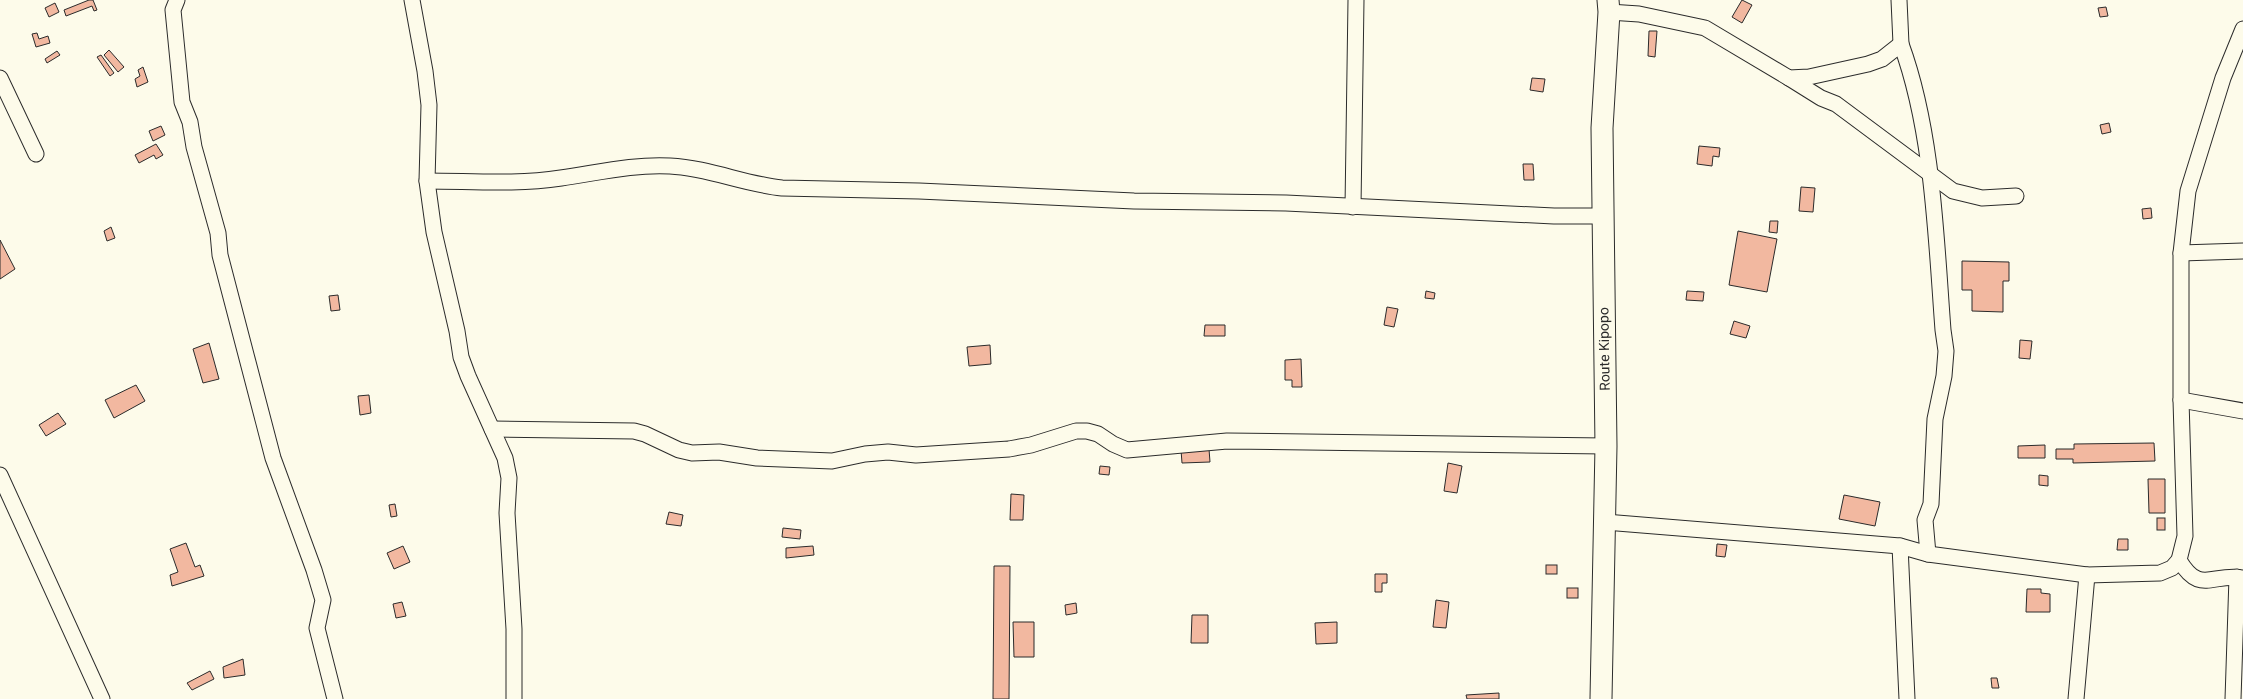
<svg xmlns="http://www.w3.org/2000/svg" width="2243" height="699" font-family="Roboto,sans-serif">
  <style>
    .building { fill: #f2b8a0; stroke: #2b2b2b }
    .lines { fill: none; stroke-linecap: round; stroke-linejoin: round }
    .minor-casing { stroke: #2b2b2b; stroke-width: 17 }
    .secondary-casing { stroke: #2b2b2b; stroke-width: 23 }
    .minor { stroke: #fdfbea; stroke-width: 15 }
    .secondary { stroke: #fdfbea; stroke-width: 21 }
    .labels { text-anchor: middle; stroke-width: 4; stroke-linejoin: round; paint-order: stroke }
    .street-label { font-size: 14px; fill: #2b2b2b; stroke: #fdfbea }
  </style>
  <rect width="100%" height="100%" fill="#fdfbea"/>
  <g class="building">
    <polygon points="89,0 93,0 97,10 94,11 92,6 66,16 64,10"/>
    <polygon points="1742,0 1752,5 1742,23 1732,17"/>
    <polygon points="55,3 59,12 49,17 45,8"/>
    <polygon points="2106,7 2108,16 2100,17 2098,8"/>
    <polygon points="1649,31 1657,31 1655,57 1648,56"/>
    <polygon points="37,33 39,39 48,36 50,43 36,47 32,34"/>
    <polygon points="109,50 124,67 118,72 104,55"/>
    <polygon points="57,51 60,55 47,63 45,59"/>
    <polygon points="101,55 114,73 110,76 97,57"/>
    <polygon points="143,67 148,82 137,87 135,79 140,76 138,70"/>
    <polygon points="1532,78 1545,79 1543,92 1530,90"/>
    <polygon points="2109,123 2111,132 2102,134 2100,125"/>
    <polygon points="161,126 165,135 153,141 149,131"/>
    <polygon points="156,144 163,155 156,159 154,155 139,163 135,155"/>
    <polygon points="1699,146 1720,148 1719,157 1713,156 1712,166 1697,164"/>
    <polygon points="1523,164 1533,164 1534,180 1524,180"/>
    <polygon points="1801,187 1815,188 1813,212 1799,211"/>
    <polygon points="2151,208 2152,218 2143,219 2142,209"/>
    <polygon points="1770,221 1778,221 1777,233 1769,232"/>
    <polygon points="111,227 115,238 107,241 104,231"/>
    <polygon points="1738,231 1777,239 1767,292 1729,285"/>
    <polygon points="0,240 15,269 0,279"/>
    <polygon points="1962,261 2009,262 2009,281 2003,281 2003,312 1972,311 1972,290 1962,290"/>
    <polygon points="1426,291 1435,293 1434,299 1425,298"/>
    <polygon points="1687,291 1704,292 1703,301 1686,300"/>
    <polygon points="338,295 340,310 331,311 329,296"/>
    <polygon points="1387,307 1398,309 1394,327 1384,325"/>
    <polygon points="1734,321 1750,326 1746,338 1730,334"/>
    <polygon points="1205,325 1225,325 1225,336 1204,336"/>
    <polygon points="2020,340 2032,341 2030,359 2019,358"/>
    <polygon points="209,343 219,379 203,383 193,349"/>
    <polygon points="990,345 991,364 969,366 967,347"/>
    <polygon points="1301,359 1302,387 1292,387 1292,380 1285,380 1285,360"/>
    <polygon points="136,385 145,401 114,418 105,400"/>
    <polygon points="369,395 371,413 360,415 358,396"/>
    <polygon points="58,413 66,424 46,436 39,425"/>
    <polygon points="2154,443 2155,461 2073,463 2073,459 2056,459 2056,449 2074,449 2074,444"/>
    <polygon points="2045,445 2045,458 2018,458 2018,446"/>
    <polygon points="1209,449 1210,462 1182,463 1181,450"/>
    <polygon points="1448,463 1462,466 1457,493 1444,491"/>
    <polygon points="1100,466 1110,467 1109,475 1099,474"/>
    <polygon points="2039,475 2048,476 2048,486 2039,485"/>
    <polygon points="2148,479 2165,479 2165,513 2149,513"/>
    <polygon points="1011,494 1024,495 1023,520 1010,520"/>
    <polygon points="1844,495 1880,502 1875,526 1839,519"/>
    <polygon points="395,504 397,516 391,517 389,505"/>
    <polygon points="669,512 683,515 681,526 666,524"/>
    <rect x="2157" y="518" width="8" height="12"/>
    <polygon points="783,528 801,530 800,539 782,537"/>
    <polygon points="2118,539 2128,539 2128,550 2117,550"/>
    <polygon points="186,543 195,567 200,565 204,576 172,586 170,575 178,572 170,549"/>
    <polygon points="1717,544 1727,545 1725,557 1716,556"/>
    <polygon points="403,546 410,562 394,569 387,553"/>
    <polygon points="813,546 814,555 786,558 786,548"/>
    <rect x="1546" y="565" width="11" height="9"/>
    <polygon points="994,566 1010,566 1009,699 993,699"/>
    <polygon points="1375,574 1387,574 1387,583 1382,583 1382,592 1375,592"/>
    <rect x="1567" y="588" width="11" height="10"/>
    <polygon points="2027,589 2041,589 2041,593 2050,594 2050,612 2026,612"/>
    <polygon points="1436,600 1449,602 1446,628 1433,627"/>
    <polygon points="402,602 406,616 396,618 393,604"/>
    <polygon points="1076,603 1077,613 1066,615 1065,605"/>
    <polygon points="1192,615 1208,615 1208,643 1191,643"/>
    <polygon points="1013,622 1034,622 1034,657 1014,657"/>
    <polygon points="1337,622 1337,643 1316,644 1315,623"/>
    <polygon points="243,659 245,675 224,678 223,667"/>
    <polygon points="210,671 214,679 192,690 187,683"/>
    <polygon points="1991,678 1997,678 1999,688 1992,688"/>
    <polygon points="1499,693 1499,699 1467,699 1466,695"/>
  </g>
  <g class="lines">
    <defs>
      <g id="minor">
        <polyline points="177,0 173,10 182,102 190,122 194,147 218,233 220,255 273,458 314,570 323,600 317,628 335,699"/>
        <polyline points="412,0 425,71 429,105 427,181 434,232 457,331 461,357 468,376 505,458 509,478 507,513 514,629 514,699"/>
        <polyline points="1899,0 1901,44"/>
        <path d="M1609 12 1639 14 1705 28 1789 78 1809 77 1868 64 1882 59 1901 44C1933 131 1936 238 1943 330L1946 351 1944 376 1935 419 1931 504 1925 520 1928 554"/>
        <polyline points="0,78 36,154"/>
        <polyline points="1789,78 1821,98 1836,104 1953,191 1982,198 2016,196"/>
        <path d="M427 181C471 181 516 185 561 178 597 173 633 164 670 166 709 168 744 184 782 188L919 191 1134 201 1286 203 1554 216H1603"/>
        <polyline points="1353,207 1356,0"/>
        <polyline points="2181,253 2243,251"/>
        <polyline points="2181,400 2243,411"/>
        <polyline points="492,429 634,431 645,434 679,450 692,453 719,452 757,458 832,461 865,454 888,452 916,455 1009,449 1031,445 1076,431 1087,431 1098,434 1113,444 1127,450 1227,441 1606,446"/>
        <polyline points="0,475 102,699"/>
        <polyline points="1605,522 1900,546 1928,554 2087,575 2160,573 2172,568 2179,560 2185,536 2181,400 2181,253 2188,191 2223,78 2243,29"/>
        <polyline points="1900,546 1907,699"/>
        <path d="M2179 560C2200 595 2211 573 2243 578"/>
        <polyline points="2076,699 2087,575"/>
        <polyline points="2233,699 2237,577"/>
      </g>
      <polyline id="secondary" points="1601,699 1606,446 1602,128 1609,12 1608,0"/>
    </defs>
    <use href="#minor" class="minor-casing"/>
    <use href="#secondary" class="secondary-casing"/>
    <use href="#minor" class="minor"/>
    <use href="#secondary" class="secondary"/>
  </g>
  <g class="labels">
    <g class="street-label">
      <text transform="translate(1604 349) rotate(-91)" y="5">Route Kipopo</text>
    </g>
  </g>
</svg>
